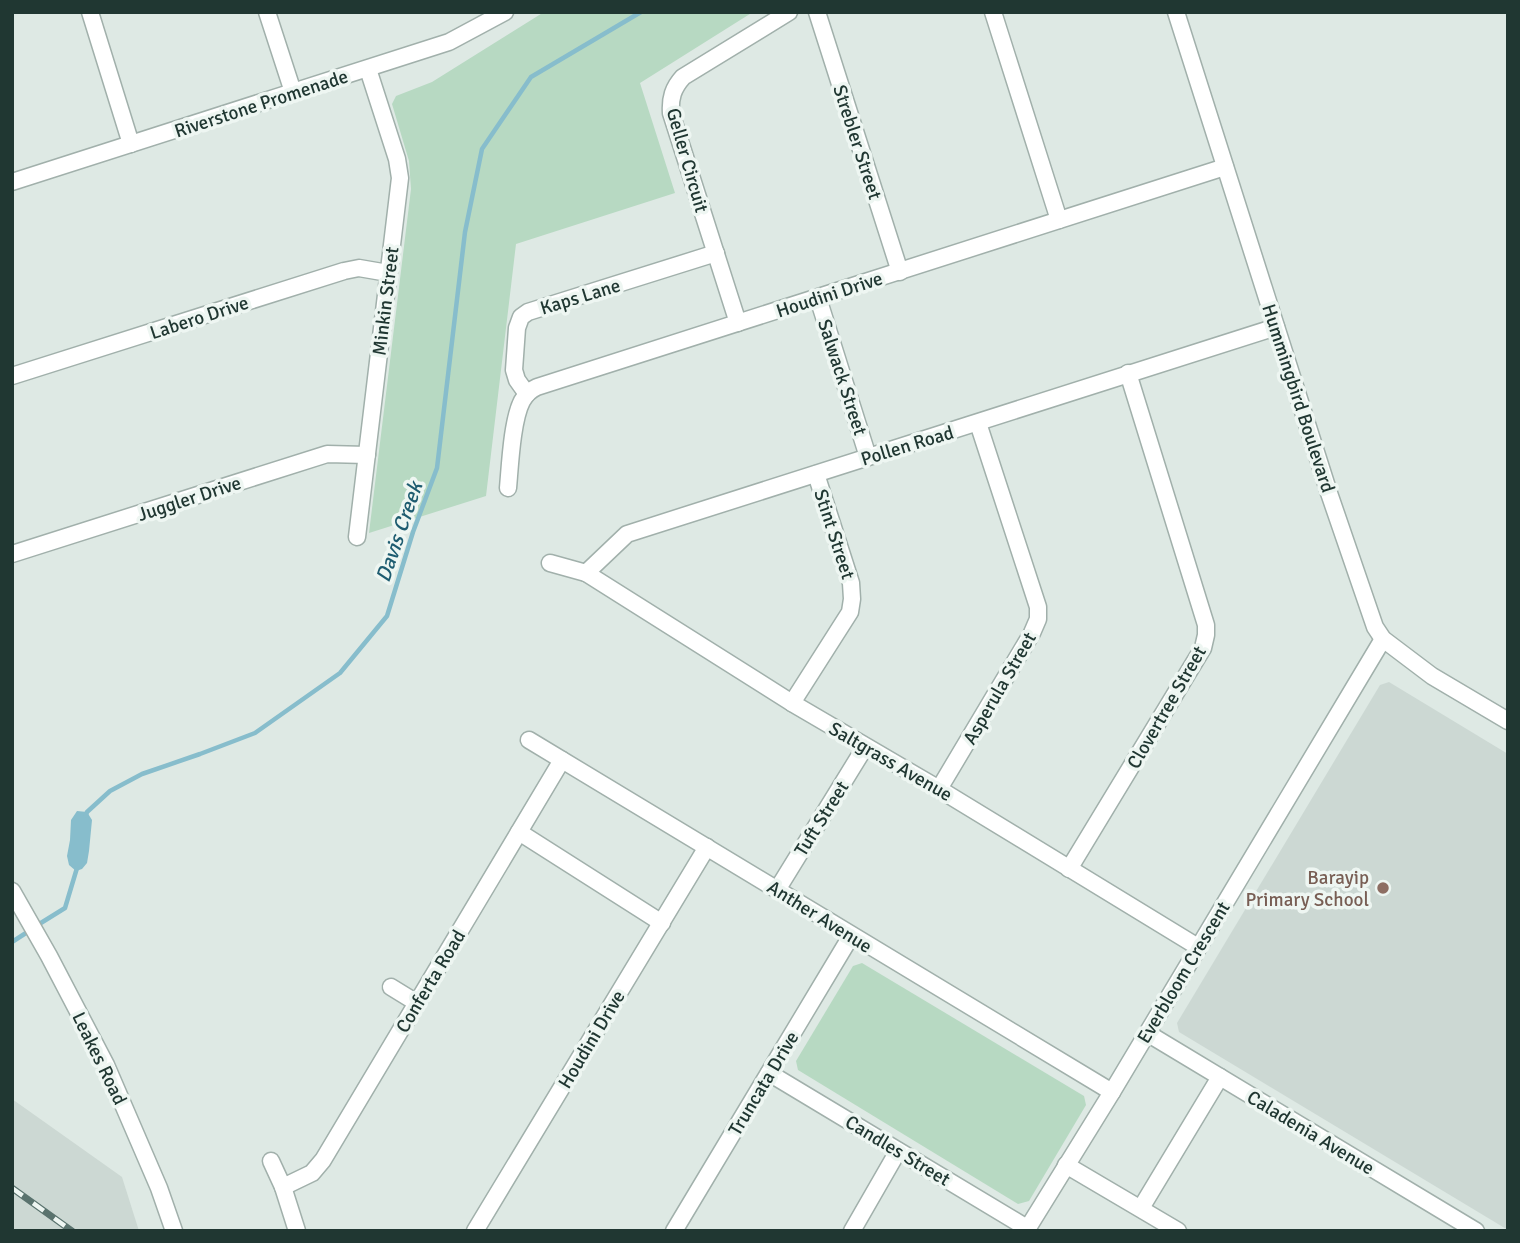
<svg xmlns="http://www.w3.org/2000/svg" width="1520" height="1243" font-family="Signika,sans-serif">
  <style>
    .built { fill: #ccd8d3 }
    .green { fill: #b7d9c2 }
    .water { fill: #87bdcc }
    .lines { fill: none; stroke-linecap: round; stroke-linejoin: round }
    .stream { stroke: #87bdcc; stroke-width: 4.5 }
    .minor-casing { stroke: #a1b0ab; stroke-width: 19 }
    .minor { stroke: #fff; stroke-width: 16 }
    .rail-casing { stroke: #5a736e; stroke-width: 7 }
    .rail { stroke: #eef6f2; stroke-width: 4.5; stroke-dasharray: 13; stroke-linecap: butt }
    .education-dot { fill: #8d6e63; stroke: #eef6f2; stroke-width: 2.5 }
    .labels { text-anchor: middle; stroke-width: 7; stroke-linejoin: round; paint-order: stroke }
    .street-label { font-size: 19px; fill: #203732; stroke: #eef6f2 }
    .education-label { font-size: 19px; fill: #785e54; stroke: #eef6f2; text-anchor: end }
    .water-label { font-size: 21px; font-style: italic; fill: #1e5c70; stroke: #eef6f2 }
  </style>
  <rect width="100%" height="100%" fill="#dee9e4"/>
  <g class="built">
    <polygon points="1389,682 1508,754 1508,1230 1179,1032 1177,1023 1380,685"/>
    <polygon points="12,1099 122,1177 139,1231 12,1231"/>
  </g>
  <g class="green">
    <polygon points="544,12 753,12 640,83 675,193 516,244 486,496 369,533 411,189 409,161 392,104 396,96 432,82"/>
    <polygon points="862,963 1084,1096 1086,1105 1029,1201 1018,1204 798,1070 796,1061 853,966"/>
  </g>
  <polygon class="water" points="77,811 87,812 92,820 89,851 87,863 82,869 76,871 69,865 67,856 70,840 71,820"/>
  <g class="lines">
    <g class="stream">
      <polyline points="86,815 87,812 110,791 142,774 200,754 255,733 340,673 387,616 413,532 437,468 465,232 482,149 531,77 641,12"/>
      <polyline points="36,926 65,908 77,868"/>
      <polyline points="12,942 29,931"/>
    </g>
    <defs>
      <g id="minor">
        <polyline points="90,12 131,144"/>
        <polyline points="267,12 293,92"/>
        <polyline points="817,12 900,272"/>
        <polyline points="993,12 1059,220"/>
        <polyline points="1176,12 1329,493 1375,627 1383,639 1432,676 1508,721"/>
        <polyline points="12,182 449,42 505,12"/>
        <polyline points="818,298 868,457"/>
        <path d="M738 323 671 113C670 98 673 88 683 77L789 12"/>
        <polyline points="12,376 344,271 359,268 388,273"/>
        <polyline points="527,394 517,380 514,370 517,328 521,317 528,312 716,253"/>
        <path d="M508 488C510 466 512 420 522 401 526 394 530 390 537 387L1225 167"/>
        <polyline points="357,537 400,178 397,159 368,69"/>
        <polyline points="12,554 327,454 367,455"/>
        <polyline points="550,563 586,573 627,534 1276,327"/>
        <polyline points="586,573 792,703 939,789 1198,947"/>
        <polyline points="792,703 850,612 852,599 851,583 816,474"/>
        <polyline points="529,740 1112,1092"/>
        <polyline points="939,789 1032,633 1038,619 1038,607 978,423"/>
        <polyline points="519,832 662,923"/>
        <polyline points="1069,869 1203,648 1206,635 1206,625 1128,373"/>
        <polyline points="777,890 865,747"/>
        <polyline points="12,891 49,956 106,1065 159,1188 174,1231"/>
        <polyline points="391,987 417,1003"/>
        <polyline points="1147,1033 1476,1231"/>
        <polyline points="769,1073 1027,1228"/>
        <polyline points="271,1161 283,1187 297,1231"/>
        <polyline points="1066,1165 1178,1231"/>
        <polyline points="283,1187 312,1173 323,1160 562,760"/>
        <polyline points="1141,1208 1220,1077"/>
        <polyline points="475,1231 707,847"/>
        <polyline points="674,1231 851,936"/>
        <polyline points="852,1231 898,1151"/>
        <polyline points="1026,1231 1112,1092 1383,639"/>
      </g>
    </defs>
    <use href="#minor" class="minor-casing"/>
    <use href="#minor" class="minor"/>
    <defs>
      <polyline id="rail" points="12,1188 72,1231"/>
    </defs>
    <use href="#rail" class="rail-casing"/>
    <use href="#rail" class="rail"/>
  </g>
  <circle class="education-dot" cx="1383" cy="888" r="7"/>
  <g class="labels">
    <g class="street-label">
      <text transform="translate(261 103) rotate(-18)" y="7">Riverstone Promenade</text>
      <text transform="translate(858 142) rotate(72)" y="7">Strebler Street</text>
      <text transform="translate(688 160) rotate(74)" y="7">Geller Circuit</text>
      <text transform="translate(829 294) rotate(-18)" y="7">Houdini Drive</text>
      <text transform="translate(580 296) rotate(-17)" y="7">Kaps Lane</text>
      <text transform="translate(385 301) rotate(-83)" y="7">Minkin Street</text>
      <text transform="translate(199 317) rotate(-18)" y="7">Labero Drive</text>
      <text transform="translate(843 377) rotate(72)" y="7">Salwack Street</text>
      <text transform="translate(1299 398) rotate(72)" y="7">Hummingbird Boulevard</text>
      <text transform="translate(907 445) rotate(-17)" y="7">Pollen Road</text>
      <text transform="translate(189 498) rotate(-18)" y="7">Juggler Drive</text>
      <text transform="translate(835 534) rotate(72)" y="7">Stint Street</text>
      <text transform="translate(999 688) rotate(-60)" y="7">Asperula Street</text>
      <text transform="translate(1166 707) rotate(-60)" y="7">Clovertree Street</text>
      <text transform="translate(891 761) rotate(30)" y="7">Saltgrass Avenue</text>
      <text transform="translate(821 818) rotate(-58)" y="7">Tuft Street</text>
      <text transform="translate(820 916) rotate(32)" y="7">Anther Avenue</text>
      <text transform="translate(1183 972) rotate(-59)" y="7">Everbloom Crescent</text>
      <text transform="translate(430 981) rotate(-59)" y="7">Conferta Road</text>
      <text transform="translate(591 1039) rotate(-59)" y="7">Houdini Drive</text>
      <text transform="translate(100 1058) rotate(64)" y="7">Leakes Road</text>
      <text transform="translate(763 1083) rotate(-59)" y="7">Truncata Drive</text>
      <text transform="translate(1311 1132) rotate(31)" y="7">Caladenia Avenue</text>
      <text transform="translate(898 1150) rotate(31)" y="7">Candles Street</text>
    </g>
    <g class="education-label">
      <text x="1369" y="884">Barayip<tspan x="1369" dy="22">Primary School</tspan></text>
    </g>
    <g class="water-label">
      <text transform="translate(399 532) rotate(-71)" y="7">Davis Creek</text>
    </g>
  </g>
  <rect width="1520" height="1243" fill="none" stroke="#203732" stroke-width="28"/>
</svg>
